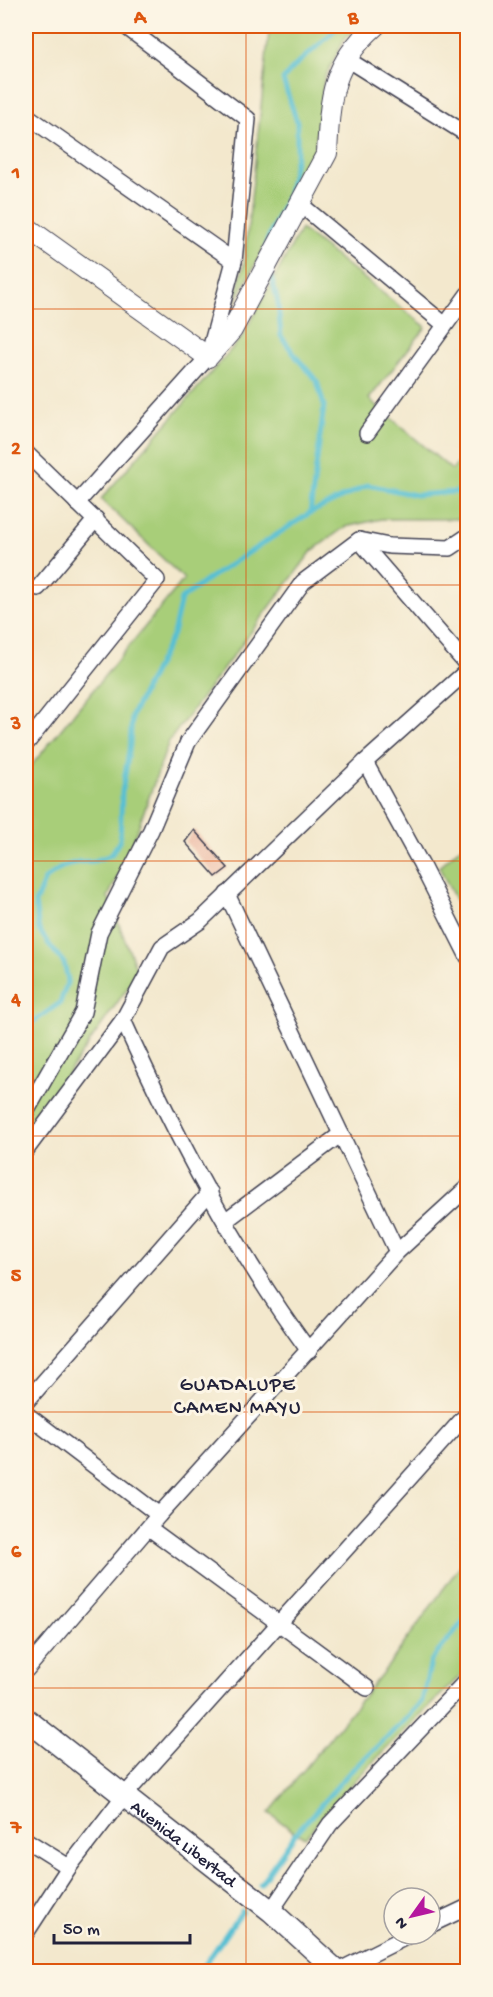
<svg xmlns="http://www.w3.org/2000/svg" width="493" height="1997" font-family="'Gochi Hand',sans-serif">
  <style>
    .green { fill: #a8ce79; stroke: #65785a; stroke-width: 1.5 }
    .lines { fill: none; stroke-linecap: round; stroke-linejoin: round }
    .stream { stroke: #56bfd3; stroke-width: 5 }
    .building { fill: #e9ae97 }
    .minor-casing { stroke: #414051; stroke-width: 18 }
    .tertiary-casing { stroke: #414051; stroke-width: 22 }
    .secondary-casing { stroke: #414051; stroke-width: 24 }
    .minor { stroke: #fff; stroke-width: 15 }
    .tertiary { stroke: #fff; stroke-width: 20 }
    .secondary { stroke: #fff; stroke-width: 21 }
    .grid { fill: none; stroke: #de560e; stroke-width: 1.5; stroke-opacity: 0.55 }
    .labels { text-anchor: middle; stroke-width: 6; stroke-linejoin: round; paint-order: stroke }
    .street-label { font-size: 18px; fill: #22223b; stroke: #fcf5e5 }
    .neighbourhood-label { font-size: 20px; letter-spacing: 1.5px; fill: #22223b; stroke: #fcf5e5 }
    .neatline { fill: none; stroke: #de560e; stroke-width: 2 }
    .grid-label { font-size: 20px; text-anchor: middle; font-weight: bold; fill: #de560e }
  </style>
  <rect width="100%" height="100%" fill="#fcf5e5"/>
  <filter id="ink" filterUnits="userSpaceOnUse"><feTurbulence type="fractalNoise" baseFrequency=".0167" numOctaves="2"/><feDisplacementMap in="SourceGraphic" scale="12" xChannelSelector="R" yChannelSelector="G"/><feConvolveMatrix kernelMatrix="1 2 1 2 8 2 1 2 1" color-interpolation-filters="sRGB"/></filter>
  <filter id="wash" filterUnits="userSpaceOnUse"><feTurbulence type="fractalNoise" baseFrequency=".008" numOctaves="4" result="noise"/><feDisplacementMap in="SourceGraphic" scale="24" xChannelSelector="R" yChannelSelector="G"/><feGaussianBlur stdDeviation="1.35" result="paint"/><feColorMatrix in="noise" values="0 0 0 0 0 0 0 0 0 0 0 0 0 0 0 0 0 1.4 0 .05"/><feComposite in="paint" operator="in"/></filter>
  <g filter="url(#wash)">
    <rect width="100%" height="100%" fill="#f3e8cd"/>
    <g class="green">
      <polygon points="274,26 360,26 345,38 324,79 314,154 233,306 244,264 269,32"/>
      <polygon points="301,229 426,327 369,399 452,470 467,453 467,519 381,519 345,527 312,551 169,741 131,848 108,897 138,973 26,1133 26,772 184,579 101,499 242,337"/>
      <polygon points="467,841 467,923 439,867"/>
      <polygon points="467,1556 467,1669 361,1774 305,1837 296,1833 269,1813 388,1666"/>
    </g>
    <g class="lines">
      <g class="stream">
        <path d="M266 250 267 241 288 194 297 151V122L283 80C297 59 321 47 338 26"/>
        <polyline points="270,271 278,303 281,336 297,358 317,381 324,406 310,513"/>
        <polyline points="26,1027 60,1003 68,980 64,963 51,947 39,930 35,903 45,879 62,867 78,862 94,861 111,855 120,840 122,792 130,745 132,715 173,634 181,599 211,577 310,513 368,485 416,495 468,491"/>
        <polyline points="260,1884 296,1833 349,1773 402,1723 422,1701 431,1661 468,1615"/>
        <polyline points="208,1972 204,1966 242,1911"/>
      </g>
    </g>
    <g id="blocks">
      <polygon class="building" points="194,830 228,868 216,877 185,842"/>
    </g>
  </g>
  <g filter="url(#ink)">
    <use href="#blocks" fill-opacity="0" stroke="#414051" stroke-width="1.5"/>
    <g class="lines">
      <defs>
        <g id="minor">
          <polyline points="345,58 468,135"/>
          <polyline points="26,115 234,261"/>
          <polyline points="300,204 445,325"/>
          <polyline points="367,433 468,294"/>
          <polyline points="26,453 157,580 26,744"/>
          <polyline points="77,503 208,357 234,261 248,119 125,26"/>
          <polyline points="359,540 468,666"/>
          <polyline points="38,588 96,519"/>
          <polyline points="365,762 421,864 468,957"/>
          <polyline points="227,894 397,1252"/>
          <path d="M123 1020C175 1135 234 1249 309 1351"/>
          <polyline points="26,1112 83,1012 99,933 151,830 188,742 303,582 359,540 389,546 450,548 468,536"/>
          <polyline points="26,1150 123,1020 162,947 200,921 365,762 468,670"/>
          <polyline points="225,1221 341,1134"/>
          <polyline points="26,1402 210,1192"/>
          <polyline points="26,1414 159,1515"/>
          <polyline points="149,1528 367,1688"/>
          <polyline points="26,1670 159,1515 397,1252 468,1187"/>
          <polyline points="26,1840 69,1867"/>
          <polyline points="271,1911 330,1824 468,1679"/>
          <polyline points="430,1925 468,1907"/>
          <polyline points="26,1933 69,1867 123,1797 468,1413"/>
          <polyline points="336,1972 412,1934"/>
        </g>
        <path id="tertiary" d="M26 227 208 357 232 330 327 153C330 97 331 65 375 26"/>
        <g id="secondary">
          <path id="s1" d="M26 1719 271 1911 338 1972"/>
        </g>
      </defs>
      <use href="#minor" class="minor-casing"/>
      <use href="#tertiary" class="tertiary-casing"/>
      <use href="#secondary" class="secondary-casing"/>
      <use href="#minor" class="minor"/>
      <use href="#tertiary" class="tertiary"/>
      <use href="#secondary" class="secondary"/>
    </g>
  </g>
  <path class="grid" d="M246 26V1972M26 309H468M26 585H468M26 861H468M26 1136H468M26 1412H468M26 1688H468"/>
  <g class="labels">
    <g class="street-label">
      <text dy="6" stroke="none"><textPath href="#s1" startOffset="201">Avenida Libertad</textPath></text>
    </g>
    <g class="neighbourhood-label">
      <text x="238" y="1390">GUADALUPE<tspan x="238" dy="23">CAMEN MAYU</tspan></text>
    </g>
  </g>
  <rect width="493" height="1997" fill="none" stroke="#fcf5e5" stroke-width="66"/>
  <g transform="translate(412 1916) rotate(236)"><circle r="28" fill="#fcf5e5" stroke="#a5a1a1" stroke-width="1.5"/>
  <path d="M0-4.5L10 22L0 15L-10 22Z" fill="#b5179e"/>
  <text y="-9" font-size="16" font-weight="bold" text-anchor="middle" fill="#22223b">N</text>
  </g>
  <path d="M54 1934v9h136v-9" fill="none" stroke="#22223b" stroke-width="3"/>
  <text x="63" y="1934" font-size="18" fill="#22223b" stroke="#fcf5e5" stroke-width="4.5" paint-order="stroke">50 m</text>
  <rect x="33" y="33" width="427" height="1931" class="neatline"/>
  <g class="grid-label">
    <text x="140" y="23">A</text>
    <text x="353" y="23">B</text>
    <text x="16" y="178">1</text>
    <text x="16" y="454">2</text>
    <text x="16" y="729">3</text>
    <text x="16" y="1005">4</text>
    <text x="16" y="1281">5</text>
    <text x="16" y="1557">6</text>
    <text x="16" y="1833">7</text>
  </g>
</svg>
